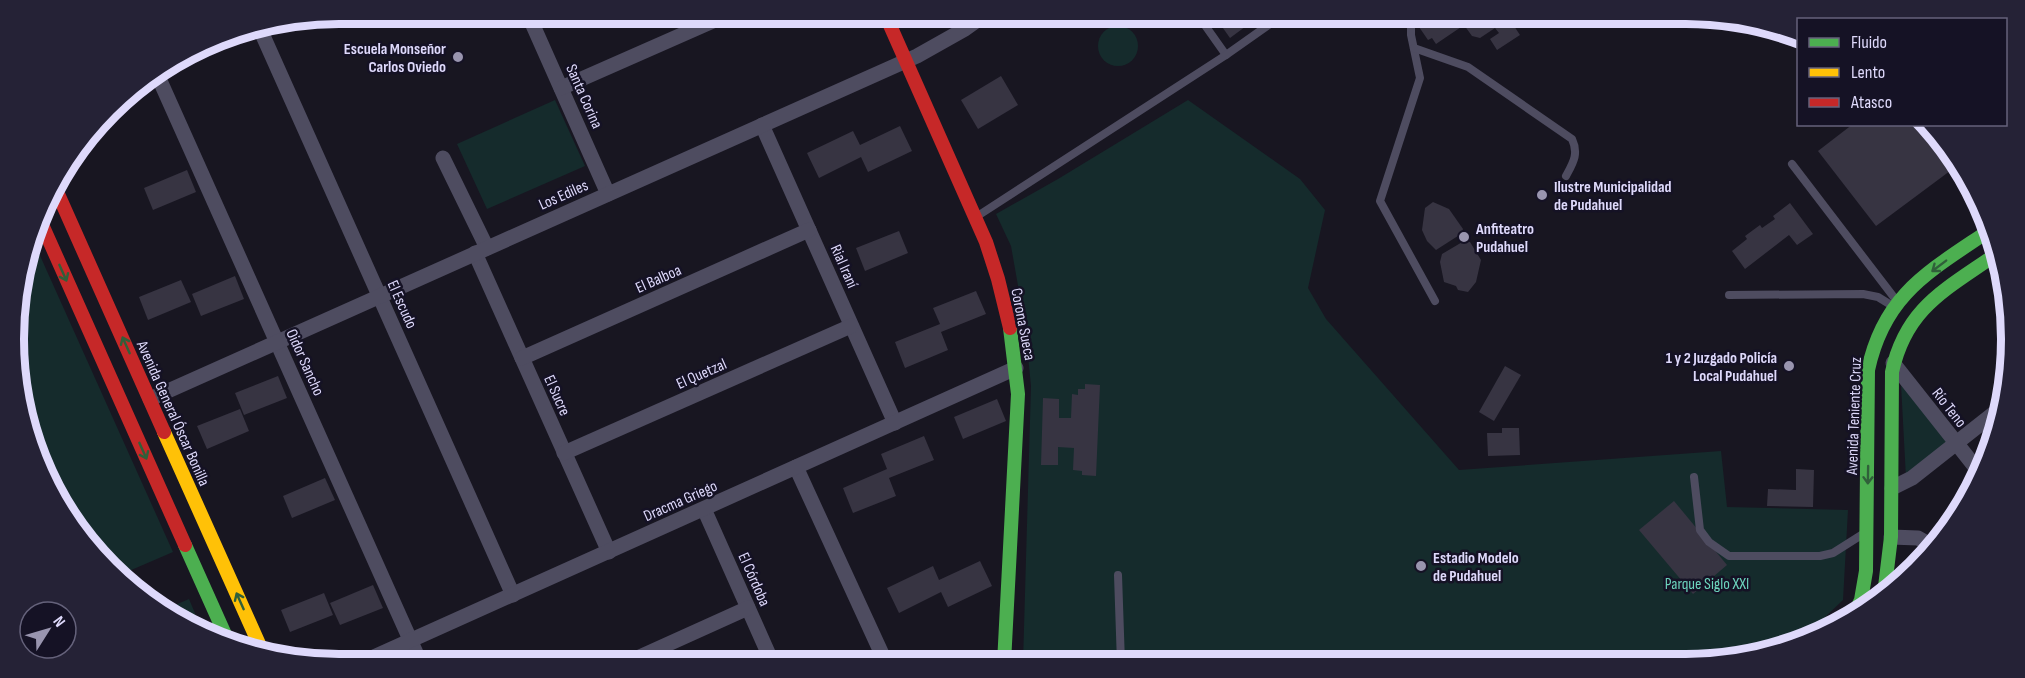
<svg xmlns="http://www.w3.org/2000/svg" width="2025" height="678" font-family="'Sofia Sans Condensed',sans-serif">
  <style>
    .green { fill: #152b2c }
    .building { fill: #373442 }
    .lines { fill: none; stroke-linecap: round; stroke-linejoin: round }
    .lane { stroke: #4e4c60; stroke-width: 8 }
    .street { stroke: #4e4c60; stroke-width: 15 }
    .fast { stroke: #4caf50; stroke-width: 14 }
    .slow { stroke: #ffc107; stroke-width: 14 }
    .jam { stroke: #c62828; stroke-width: 14 }
    .oneway { stroke: #30603a }
    .poi-dot { fill: #9995af; stroke: #151225; stroke-width: 2 }
    .labels { text-anchor: middle; stroke-width: 5; stroke-linejoin: round; paint-order: stroke }
    .poi-label { font-size: 16px; font-weight: bold; fill: #ded9fb; stroke: #151225; text-anchor: start }
    .street-label { font-size: 16px; fill: #ded9fb; stroke: #151225 }
    .park-label { font-size: 16px; fill: #6cd4bd; stroke: #151225 }
    .rim { fill: none; stroke: #ded9fb; stroke-width: 8 }
  </style>
  <rect width="100%" height="100%" fill="#181621"/>
  <g class="green">
    <circle cx="1118" cy="46" r="20"/>
    <polygon points="555,100 585,166 487,209 457,144"/>
    <polygon points="1188,100 1300,179 1325,210 1308,288 1326,319 1459,470 1721,451 1727,507 1848,510 1843,600 1801,640 1729,662 1023,663 1031,386 1025,325 1011,246 996,214 1058,179"/>
    <polygon points="33,240 173,552 122,574 69,520 25,423 16,297"/>
    <polygon points="1901,384 1950,443 1906,478"/>
    <polygon points="189,599 202,630 161,611"/>
  </g>
  <g class="building">
    <polygon points="1213,14 1254,14 1257,18 1230,38"/>
    <polygon points="1433,14 1506,14 1520,35 1497,50 1490,39 1499,33 1495,28 1480,38 1472,36 1464,25 1436,44 1432,38 1428,40 1417,24"/>
    <polygon points="1001,76 1018,105 978,129 961,100"/>
    <polygon points="145,81 149,90 118,102 124,95"/>
    <polygon points="107,117 111,125 96,131"/>
    <polygon points="1853,124 1922,124 1958,165 1876,226 1818,151"/>
    <polygon points="900,126 912,151 868,172 861,157 819,178 807,153 853,131 860,145"/>
    <polygon points="187,170 196,192 153,210 144,188"/>
    <polygon points="1433,202 1449,209 1463,229 1461,234 1436,250 1427,241 1422,230 1425,208"/>
    <polygon points="1790,203 1813,234 1797,245 1789,235 1745,269 1732,251 1747,239 1745,236 1760,225 1762,228 1775,219 1773,216"/>
    <polygon points="899,231 908,253 865,271 856,248"/>
    <polygon points="1464,241 1470,242 1481,260 1476,282 1468,292 1458,290 1456,286 1444,282 1440,262 1442,254"/>
    <polygon points="235,276 244,299 201,316 192,294"/>
    <polygon points="181,280 191,302 148,320 139,297"/>
    <polygon points="976,291 986,314 941,332 948,350 905,368 895,342 940,324 933,308"/>
    <polygon points="1505,366 1521,375 1494,421 1479,412"/>
    <polygon points="278,376 287,398 244,415 235,393"/>
    <polygon points="1085,384 1100,385 1096,476 1082,475 1082,471 1073,470 1074,448 1058,447 1058,465 1041,465 1043,398 1059,399 1059,418 1071,418 1072,394 1078,395 1078,389 1085,389"/>
    <polygon points="997,399 1006,421 963,439 954,417"/>
    <polygon points="240,409 249,431 207,449 197,426"/>
    <polygon points="1502,428 1519,428 1520,455 1488,456 1487,433 1502,433"/>
    <polygon points="924,436 934,460 889,478 896,496 853,513 843,488 887,469 881,454"/>
    <polygon points="1796,469 1814,470 1813,507 1767,506 1768,489 1796,490"/>
    <polygon points="325,478 335,500 292,518 283,496"/>
    <polygon points="1674,501 1727,565 1693,594 1639,530"/>
    <polygon points="980,561 992,586 948,607 941,592 899,613 887,588 933,566 939,580"/>
    <polygon points="373,585 383,608 340,625 330,603"/>
    <polygon points="324,593 333,615 290,632 281,610"/>
  </g>
  <g class="lines">
    <g class="lane">
      <polyline points="1197,14 1226,55"/>
      <polyline points="1411,14 1411,35 1420,78 1380,201 1435,301"/>
      <path d="M1414 48 1468 67 1572 139C1579 154 1573 163 1566 176"/>
      <polyline points="1792,164 1896,300"/>
      <polyline points="976,217 1226,55 1284,14"/>
      <polyline points="1729,295 1863,294 1878,297 1891,305"/>
      <polyline points="1694,477 1700,530 1709,542 1729,556 1820,556 1833,553 1863,534"/>
      <polyline points="1118,575 1121,663"/>
    </g>
    <g class="street">
      <polyline points="528,14 608,194"/>
      <polyline points="260,29 513,595"/>
      <polyline points="157,74 421,664"/>
      <polyline points="561,88 729,14"/>
      <polyline points="762,125 895,423"/>
      <polyline points="443,158 487,248"/>
      <polyline points="475,253 609,552"/>
      <polyline points="522,358 809,230"/>
      <polyline points="1893,363 1980,473"/>
      <polyline points="150,399 917,56 965,29 986,14"/>
      <polyline points="564,453 851,326"/>
      <polyline points="796,467 886,663"/>
      <polyline points="1892,488 1912,478 2002,407"/>
      <polyline points="704,509 773,664"/>
      <polyline points="1891,537 1918,538 1932,546"/>
      <polyline points="358,664 1016,368"/>
      <polyline points="624,664 748,608"/>
    </g>
    <g class="fast">
      <polyline points="185,545 228,641"/>
      <path d="M1884 595 1891 537 1892 372C1906 308 1945 290 1995 255"/>
      <path d="M1854 615 1861 600 1866 571 1868 370C1884 295 1928 272 1987 232"/>
      <polyline points="1004,663 1018,394 1010,328"/>
    </g>
    <polyline class="slow" points="164,432 264,655"/>
    <g class="jam">
      <polyline points="885,14 986,242 998,279 1010,328"/>
      <polyline points="54,185 164,432"/>
      <polyline points="40,220 185,545"/>
    </g>
  </g>
  <defs><path id="oneway-shaft" d="M-6 0H5M1.5-3L5.5 0L1.5 3" fill="none" stroke-width="1.6" stroke-linecap="round" stroke-linejoin="round" transform="scale(1.5)"/></defs>
  <g class="oneway">
    <use href="#oneway-shaft" transform="translate(1939 266) rotate(143)"/>
    <use href="#oneway-shaft" transform="translate(63 273) rotate(66)"/>
    <use href="#oneway-shaft" transform="translate(126 345) rotate(-114)"/>
    <use href="#oneway-shaft" transform="translate(143 451) rotate(66)"/>
    <use href="#oneway-shaft" transform="translate(1868 475) rotate(91)"/>
    <use href="#oneway-shaft" transform="translate(240 601) rotate(-114)"/>
  </g>
  <g class="poi-dot">
    <circle cx="458" cy="57" r="6"/>
    <circle cx="1542" cy="195" r="6"/>
    <circle cx="1464" cy="237" r="6"/>
    <circle cx="1789" cy="366" r="6"/>
    <circle cx="1421" cy="566" r="6"/>
  </g>
  <g class="labels">
    <g class="poi-label">
      <text x="446" y="54" text-anchor="end">Escuela Monseñor<tspan x="446" dy="18">Carlos Oviedo</tspan></text>
      <text x="1554" y="192">Ilustre Municipalidad<tspan x="1554" dy="18">de Pudahuel</tspan></text>
      <text x="1476" y="234">Anfiteatro<tspan x="1476" dy="18">Pudahuel</tspan></text>
      <text x="1777" y="363" text-anchor="end">1 y 2 Juzgado Policía<tspan x="1777" dy="18">Local Pudahuel</tspan></text>
      <text x="1433" y="563">Estadio Modelo<tspan x="1433" dy="18">de Pudahuel</tspan></text>
    </g>
    <g class="street-label">
      <text transform="translate(585 96) rotate(66)" y="6">Santa Corina</text>
      <text transform="translate(563 194) rotate(-24)" y="6">Los Ediles</text>
      <text transform="translate(845 266) rotate(66)" y="6">Rial Iraní</text>
      <text transform="translate(658 278) rotate(-24)" y="6">El Balboa</text>
      <text transform="translate(403 304) rotate(66)" y="6">El Escudo</text>
      <text transform="translate(1024 324) rotate(79)" y="6">Corona Sueca</text>
      <text transform="translate(306 362) rotate(66)" y="6">Oidor Sancho</text>
      <text transform="translate(701 373) rotate(-24)" y="6">El Quetzal</text>
      <text transform="translate(558 395) rotate(66)" y="6">El Sucre</text>
      <text transform="translate(1950 407) rotate(52)" y="6">Río Teno</text>
      <text transform="translate(174 413) rotate(66)" y="6">Avenida General Óscar Bonilla</text>
      <text transform="translate(1853 416) rotate(-88)" y="6">Avenida Teniente Cruz</text>
      <text transform="translate(680 500) rotate(-24)" y="6">Dracma Griego</text>
      <text transform="translate(755 579) rotate(66)" y="6">El Córdoba</text>
    </g>
    <g class="park-label">
      <text x="1707" y="589">Parque Siglo XXI</text>
    </g>
  </g>
  <path d="M0 0H2025V678H0ZM339 24H1686A315 315 0 0 1 2001 339V339A315 315 0 0 1 1686 654H339A315 315 0 0 1 24 339V339A315 315 0 0 1 339 24Z" fill="#252236" fill-rule="evenodd"/>
  <path class="rim" d="M339 24H1686A315 315 0 0 1 2001 339V339A315 315 0 0 1 1686 654H339A315 315 0 0 1 24 339V339A315 315 0 0 1 339 24Z"/>
  <rect x="1797" y="18" width="210" height="108" fill="#151225" stroke="#65627b" stroke-width="1.5"/>
  <rect x="1809" y="38" width="30" height="9" fill="#4caf50" stroke="#65627b" stroke-width="1.5"/>
  <text x="1851" y="48" font-size="18" fill="#ded9fb">Fluido</text>
  <rect x="1809" y="68" width="30" height="9" fill="#ffc107" stroke="#65627b" stroke-width="1.5"/>
  <text x="1851" y="78" font-size="18" fill="#ded9fb">Lento</text>
  <rect x="1809" y="98" width="30" height="9" fill="#c62828" stroke="#65627b" stroke-width="1.5"/>
  <text x="1851" y="108" font-size="18" fill="#ded9fb">Atasco</text>
  <g transform="translate(48 630) rotate(53)"><circle r="28" fill="#151225" stroke="#65627b" stroke-width="1.5"/>
  <path d="M0-4.5L10 22L0 15L-10 22Z" fill="#9995af"/>
  <text y="-9" font-size="16" font-weight="bold" text-anchor="middle" fill="#ded9fb">N</text>
  </g>
</svg>
